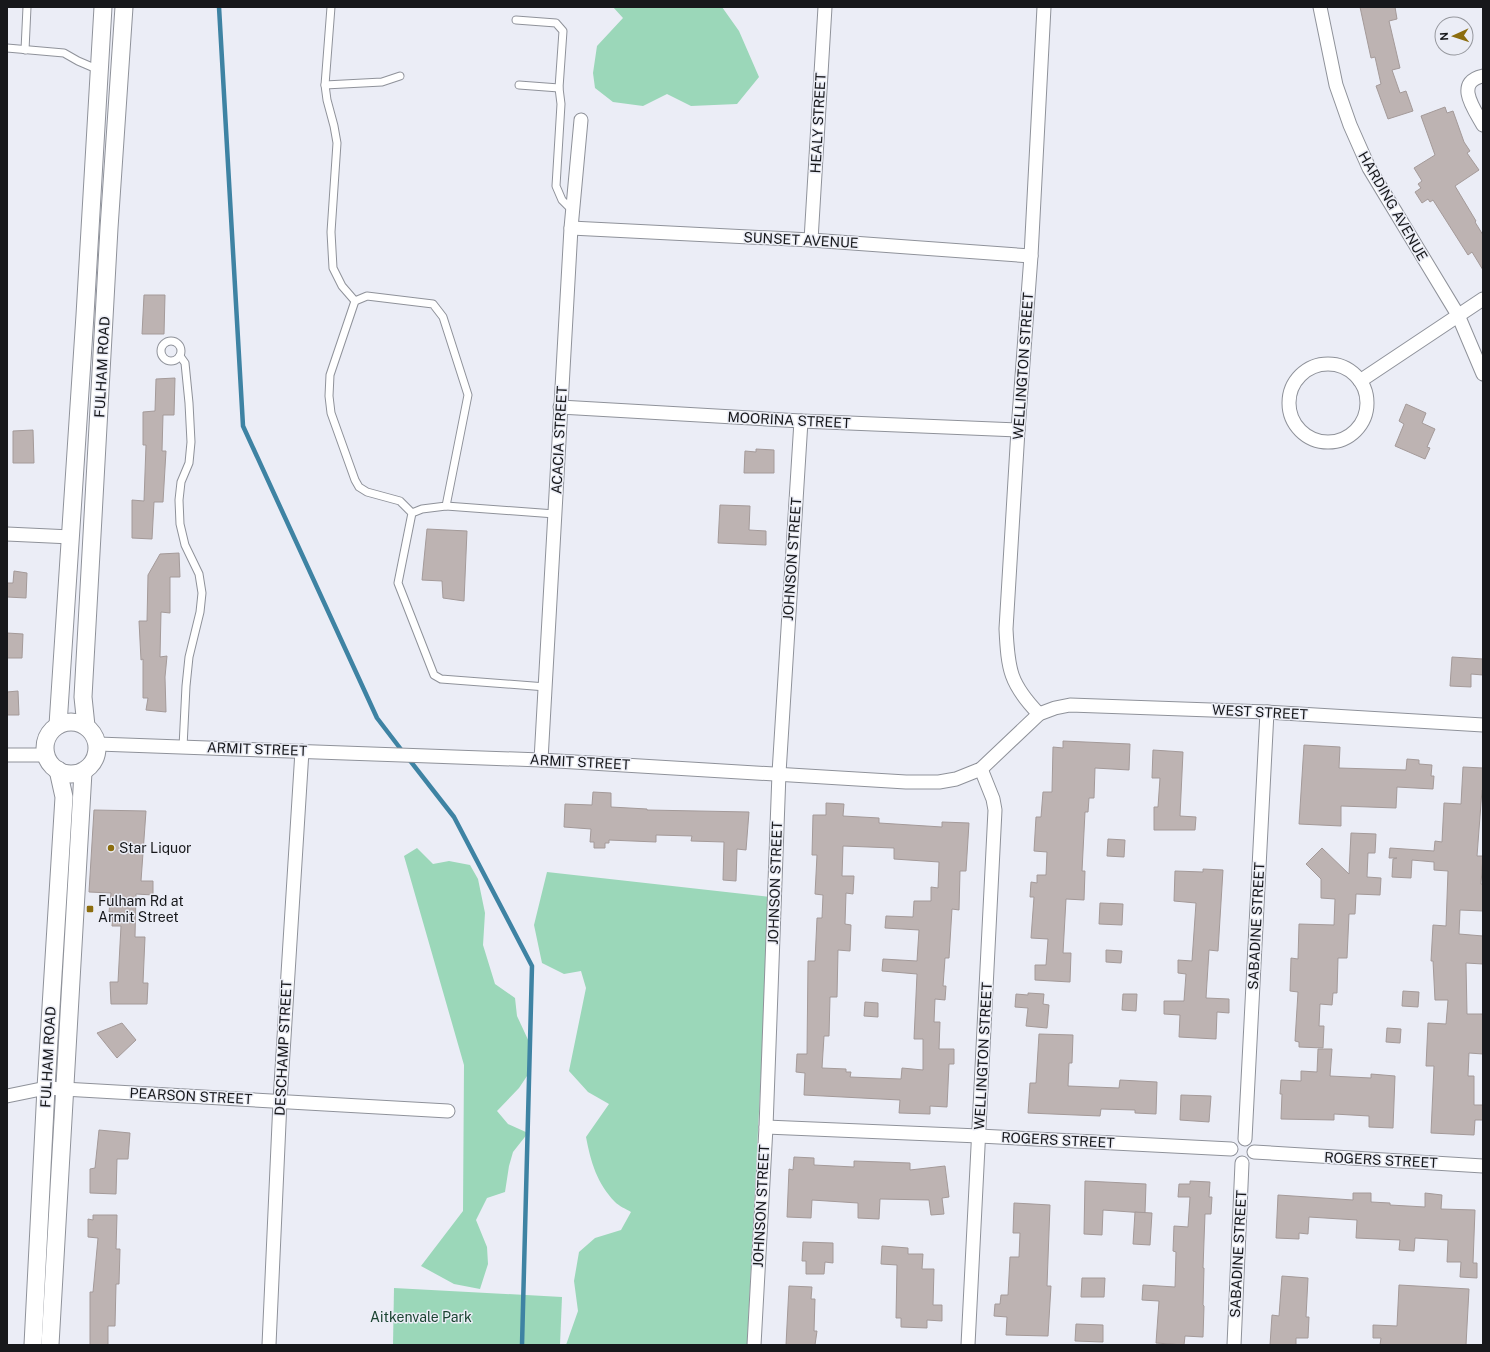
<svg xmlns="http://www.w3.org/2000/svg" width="1490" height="1352" font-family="'Public Sans',sans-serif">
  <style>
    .green { fill: #9bd7b9 }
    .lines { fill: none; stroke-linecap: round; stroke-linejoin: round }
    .stream { stroke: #3e83a3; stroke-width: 4.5 }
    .building { fill: #bdb3b2; stroke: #a49a99; fill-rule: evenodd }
    .service-casing { stroke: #8f929a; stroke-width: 9 }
    .minor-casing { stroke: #8f929a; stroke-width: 15 }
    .tertiary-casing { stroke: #8f929a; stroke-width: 19 }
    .service { stroke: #fff; stroke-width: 7 }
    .minor { stroke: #fff; stroke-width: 13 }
    .tertiary { stroke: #fff; stroke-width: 17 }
    .poi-dot { fill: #8c6d0f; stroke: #ebedf6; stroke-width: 1.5 }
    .labels { text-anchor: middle; stroke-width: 3; stroke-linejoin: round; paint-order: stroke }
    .street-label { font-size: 14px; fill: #17181b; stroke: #ebedf6 }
    .poi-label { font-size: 14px; fill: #17181b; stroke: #ebedf6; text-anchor: start }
    .park-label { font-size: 14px; fill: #1a4331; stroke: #ebedf6 }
  </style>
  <rect width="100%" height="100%" fill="#ebedf6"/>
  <g class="green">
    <polygon points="613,7 722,7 739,31 759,77 737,104 691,106 667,94 643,106 613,102 595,88 593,73 597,46 623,18"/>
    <polygon points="417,848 433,864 449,861 470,865 478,879 485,913 483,945 495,984 515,998 517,1016 530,1044 529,1073 519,1088 497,1111 508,1124 528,1133 513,1152 509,1166 505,1192 487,1198 476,1220 487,1247 488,1264 480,1289 454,1284 421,1266 463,1211 464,1065 404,856"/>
    <path d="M547 872 770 897 747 1345H566L578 1311 574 1281 579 1252 595 1238 621 1230 631 1212C626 1209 619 1206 615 1202 597 1183 591 1163 586 1137L609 1104 588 1092 569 1071 586 988 581 971 564 974 542 963 534 925Z"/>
    <polygon points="394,1288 562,1297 560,1345 393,1345"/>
  </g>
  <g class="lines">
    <g class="stream">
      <polyline points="219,7 243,426 377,718 403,752"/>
      <polyline points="408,758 454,817 532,966 522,1345"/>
    </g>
  </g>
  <g class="building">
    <polygon points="1360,7 1395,7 1397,19 1389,21 1400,68 1392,70 1400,93 1406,91 1413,111 1388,119 1376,86 1381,84 1375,57 1371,58"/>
    <polygon points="1445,107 1447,113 1453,111 1464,142 1470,151 1467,153 1479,170 1455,186 1476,221 1475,222 1483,235 1483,270 1472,252 1468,255 1433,200 1430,202 1428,199 1422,203 1415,192 1421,188 1418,184 1422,181 1414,168 1435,155 1421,116"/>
    <polygon points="144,295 165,295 164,334 142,334"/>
    <polygon points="175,378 174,415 163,415 162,451 166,451 163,502 154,502 152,539 132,538 132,500 144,501 146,445 143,445 143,412 155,411 156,379"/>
    <polygon points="1406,404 1426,413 1422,423 1435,429 1427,447 1430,448 1425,459 1395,446 1404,424 1399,421"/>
    <polygon points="33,430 34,463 13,463 13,431"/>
    <polygon points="756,449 774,450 774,473 744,473 745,451 756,452"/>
    <polygon points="720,505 750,506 749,530 766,531 766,545 718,543"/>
    <polygon points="427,529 467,531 464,601 443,598 442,581 422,580"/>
    <polygon points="179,553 180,577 170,577 170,613 161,612 160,657 167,656 165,677 166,712 146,710 148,698 143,698 143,659 141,660 139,621 147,621 148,575 160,554"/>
    <polygon points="14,571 27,573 26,598 7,597 7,583 13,583"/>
    <polygon points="7,633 23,634 22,658 7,658"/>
    <polygon points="1452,657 1483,659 1483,675 1471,674 1471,687 1450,686"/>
    <polygon points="18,691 19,715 7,715 7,692"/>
    <polygon points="1063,741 1130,744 1129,770 1095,768 1094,798 1089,798 1088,812 1085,812 1082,871 1085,871 1084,900 1066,899 1063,953 1071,953 1070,982 1035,980 1035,965 1046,965 1048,939 1031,938 1034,897 1030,897 1031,882 1037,883 1037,875 1046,875 1047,852 1034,851 1036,817 1041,817 1043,792 1052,792 1053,747 1063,748"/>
    <polygon points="1304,745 1340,747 1339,768 1406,770 1407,759 1419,760 1419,764 1432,765 1431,776 1434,776 1433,789 1397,787 1396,808 1341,806 1341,826 1299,824"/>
    <polygon points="1153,750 1183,752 1180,816 1196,817 1195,830 1154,830 1154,807 1158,807 1160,778 1152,778"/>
    <polygon points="1463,767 1483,768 1483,790 1482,790 1477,856 1483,856 1481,884 1483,884 1483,911 1460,910 1459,934 1483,936 1483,964 1466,963 1467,1014 1483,1014 1483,1054 1469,1053 1468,1076 1474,1076 1474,1105 1483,1105 1483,1120 1475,1120 1474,1135 1431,1133 1434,1066 1426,1066 1428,1023 1446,1024 1448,1000 1435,1000 1433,961 1431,961 1433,925 1446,926 1448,871 1434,870 1434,862 1412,860 1411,878 1392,877 1393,859 1397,858 1389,858 1390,848 1434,851 1435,841 1442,842 1444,803 1461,804"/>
    <polygon points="593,792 611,793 611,807 647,809 647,810 749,812 746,850 737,849 736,881 723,880 724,842 691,841 692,836 656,835 656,842 609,840 609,843 605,843 605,848 594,848 594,842 590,842 591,829 564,827 565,804 592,805"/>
    <path d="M826 803 844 804 843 816 879 818V823L942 827V822L969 823 966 871H960L959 910 952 909 949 958H945L943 986H946L945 1000 935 999 934 1022H940L939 1049H954V1064H949L947 1107 930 1106V1114L899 1113 900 1100 804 1095 805 1073 796 1072 797 1054H807L808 961H815L817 918H822L823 895 815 894 817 855H812L813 815H826ZM843 846 894 848V859L939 862 938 888 931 887V901H914L913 917 886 916 885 928 919 930 917 961 883 959 882 971 917 974 914 1039H923V1070L902 1068 901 1079 850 1077 851 1072H846V1069L822 1068 824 1036H829L830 997H837L838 950 850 951 851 925 845 924 846 893 853 894 854 876H842Z"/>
    <polygon points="94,810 146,811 141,881 153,881 153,895 136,894 135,937 145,937 143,983 148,983 147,1004 111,1004 110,982 118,982 121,926 112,926 113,912 109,912 111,893 89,892"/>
    <polygon points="1351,833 1376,834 1375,853 1368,853 1367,877 1381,878 1380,895 1356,894 1355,914 1349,914 1347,958 1338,958 1337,993 1333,993 1332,1005 1320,1004 1319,1026 1324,1026 1323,1048 1299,1047 1299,1042 1295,1041 1298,992 1290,991 1291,958 1298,959 1299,924 1334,925 1335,899 1321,898 1321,879 1306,864 1322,848 1349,874"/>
    <polygon points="1108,839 1125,840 1124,857 1107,856"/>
    <polygon points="1203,869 1223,870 1218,951 1209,950 1206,998 1229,999 1229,1013 1217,1012 1216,1039 1179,1037 1180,1015 1164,1014 1164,1001 1184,1001 1186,974 1178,973 1178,960 1192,961 1196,903 1174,901 1175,871 1203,872"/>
    <polygon points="1100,903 1123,904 1122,925 1099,924"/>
    <polygon points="1106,950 1122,951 1121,963 1106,962"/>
    <polygon points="1403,991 1419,992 1418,1007 1402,1006"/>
    <polygon points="1028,993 1044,994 1043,1004 1049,1005 1047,1028 1026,1026 1028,1008 1015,1007 1016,994 1028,995"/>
    <polygon points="1123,994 1137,994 1136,1011 1122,1010"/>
    <polygon points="865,1002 878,1003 878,1017 864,1016"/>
    <polygon points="122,1023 136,1040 117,1058 97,1033"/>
    <polygon points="1387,1028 1401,1029 1400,1043 1386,1042"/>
    <polygon points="1039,1034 1073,1035 1072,1063 1069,1063 1068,1086 1119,1088 1120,1080 1157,1082 1156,1114 1135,1113 1135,1110 1101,1109 1100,1116 1028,1113 1030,1083 1036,1083"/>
    <polygon points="1318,1049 1332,1049 1330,1076 1371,1078 1371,1074 1395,1076 1393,1128 1369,1127 1369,1116 1334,1114 1334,1120 1281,1119 1282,1094 1280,1094 1281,1080 1301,1081 1301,1071 1317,1072"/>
    <polygon points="1181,1095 1211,1096 1209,1122 1180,1120"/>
    <polygon points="99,1130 130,1133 128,1159 117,1159 116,1194 90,1193 90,1169 95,1168"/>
    <polygon points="794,1157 814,1158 814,1165 854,1167 854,1161 910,1163 910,1170 945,1166 949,1197 942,1198 944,1214 931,1215 929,1200 880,1199 879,1219 858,1218 858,1203 812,1200 811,1218 787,1217 789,1169 793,1170"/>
    <polygon points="1085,1181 1146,1184 1145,1213 1103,1210 1102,1235 1084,1234"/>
    <polygon points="1190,1181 1210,1182 1209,1197 1212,1197 1211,1214 1205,1214 1203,1268 1204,1268 1203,1305 1204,1306 1203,1337 1185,1336 1184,1345 1156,1343 1159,1301 1142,1300 1143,1285 1175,1287 1176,1252 1173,1251 1174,1226 1188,1227 1190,1197 1178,1197 1179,1184 1190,1184"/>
    <polygon points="1353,1193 1371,1193 1371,1202 1390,1203 1390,1205 1425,1207 1425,1193 1442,1195 1441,1209 1475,1210 1473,1263 1477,1263 1477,1278 1460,1277 1461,1262 1447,1262 1448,1240 1415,1238 1414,1251 1399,1250 1400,1240 1356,1238 1357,1220 1309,1217 1308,1234 1299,1233 1299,1239 1276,1238 1278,1195 1353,1200"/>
    <polygon points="1014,1203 1050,1205 1047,1286 1051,1286 1048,1336 1006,1335 1007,1317 994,1316 995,1304 1000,1304 1001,1295 1008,1295 1010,1257 1019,1257 1020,1233 1013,1233"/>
    <polygon points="1135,1212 1152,1213 1150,1245 1133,1244"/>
    <polygon points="93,1215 117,1215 116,1249 120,1249 119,1284 116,1284 115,1326 108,1326 108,1345 90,1345 90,1292 93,1292 98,1238 88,1237 88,1219 93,1220"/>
    <polygon points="803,1242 833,1243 833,1263 825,1262 824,1274 806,1274 806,1261 802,1261"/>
    <polygon points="882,1246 908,1248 908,1254 923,1254 922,1269 934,1269 933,1305 942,1305 942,1321 927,1320 927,1328 901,1327 901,1318 896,1318 897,1265 881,1264"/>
    <polygon points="1282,1276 1308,1278 1306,1317 1309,1317 1308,1338 1296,1338 1296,1345 1270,1345 1272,1315 1279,1316"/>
    <polygon points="1082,1278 1105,1278 1104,1297 1081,1297"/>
    <polygon points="1399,1285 1469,1289 1466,1345 1380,1345 1381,1338 1373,1338 1373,1325 1397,1326"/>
    <polygon points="789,1286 812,1287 811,1299 815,1299 814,1331 817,1331 815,1345 786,1345"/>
    <polygon points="1076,1324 1103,1325 1103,1342 1075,1341"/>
  </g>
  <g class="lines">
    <defs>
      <g id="service">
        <polyline points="331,7 325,85 327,100 334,126 337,143 331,232 333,268 342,286 355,301"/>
        <polyline points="516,20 556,23 563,31 559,88 561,104 556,186 562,200 572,210"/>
        <polyline points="7,48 64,53 78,61 99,70"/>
        <polyline points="25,50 27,7"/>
        <polyline points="325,85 382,82 400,76"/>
        <polyline points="519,85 559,88"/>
        <circle cx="171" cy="351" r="10"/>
        <polyline points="180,356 185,363 189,403 191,442 189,463 181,482 179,500 180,524 185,545 199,574 202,593 200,612 189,657 186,686 183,747"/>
        <polyline points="446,506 555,514"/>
        <polyline points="412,513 422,509 446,506 468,395 443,317 433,304 367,296 355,301 330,375 329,396 331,413 355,480 359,487 367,492 400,501 412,513 398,583 434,675 441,679 546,687"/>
      </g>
      <g id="minor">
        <polyline points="1320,7 1336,85 1350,125 1369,168 1458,315 1483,374"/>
        <path d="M1483 76C1454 82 1474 109 1483 125"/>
        <polyline points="571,228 811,240 1031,256"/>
        <polyline points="811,240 825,7"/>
        <circle cx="1328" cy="403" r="39"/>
        <polyline points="1360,381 1483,299"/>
        <polyline points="560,407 801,421 1018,430"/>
        <polyline points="7,534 71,537"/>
        <path d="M1039 714C1010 684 1008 670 1006 629L1018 430 1031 256 1044 7"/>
        <polyline points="98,744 541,760 906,782 939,782 956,779 981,769 1039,714 1055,708 1070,705 1267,712 1483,725"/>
        <polyline points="7,755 46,755"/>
        <polyline points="541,760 571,228 581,120"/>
        <polyline points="7,1096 46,1088 448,1111"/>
        <polyline points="766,1127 979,1136 1231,1149"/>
        <polyline points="1245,1139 1267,712"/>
        <polyline points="1254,1152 1483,1166"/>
        <polyline points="269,1345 280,1101 302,751"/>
        <polyline points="754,1345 766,1127 779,773 801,421"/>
        <polyline points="968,1345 995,810 993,799 981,769"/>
        <polyline points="1234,1345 1242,1163"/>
      </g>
      <g id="tertiary">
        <circle cx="71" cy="748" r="26"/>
        <polyline points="58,725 85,315 103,7"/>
        <polyline points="86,726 83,697 109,228 124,7"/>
        <polyline points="33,1345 46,1088 64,797 58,770"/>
        <polyline points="50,1345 83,772"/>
      </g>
    </defs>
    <use href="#service" class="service-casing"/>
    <use href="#minor" class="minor-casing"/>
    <use href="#tertiary" class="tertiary-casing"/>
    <use href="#service" class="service"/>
    <use href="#minor" class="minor"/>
    <use href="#tertiary" class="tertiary"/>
  </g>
  <g class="poi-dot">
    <circle cx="111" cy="848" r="4"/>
    <rect x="86" y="905" width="8" height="8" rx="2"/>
  </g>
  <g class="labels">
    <g class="street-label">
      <text transform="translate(818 123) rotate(-87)" y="5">HEALY STREET</text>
      <text transform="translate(1393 206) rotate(60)" y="5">HARDING AVENUE</text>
      <text transform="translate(801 240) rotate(3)" y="5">SUNSET AVENUE</text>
      <text transform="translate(1023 366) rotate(-86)" y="5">WELLINGTON STREET</text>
      <text transform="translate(102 367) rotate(-87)" y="5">FULHAM ROAD</text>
      <text transform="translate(789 420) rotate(3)" y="5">MOORINA STREET</text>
      <text transform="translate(559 440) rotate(-87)" y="5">ACACIA STREET</text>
      <text transform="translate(792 559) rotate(-86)" y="5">JOHNSON STREET</text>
      <text transform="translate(1260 712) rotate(3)" y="5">WEST STREET</text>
      <text transform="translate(257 749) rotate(2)" y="5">ARMIT STREET</text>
      <text transform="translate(580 762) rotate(3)" y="5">ARMIT STREET</text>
      <text transform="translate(775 883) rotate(-88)" y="5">JOHNSON STREET</text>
      <text transform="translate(1256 926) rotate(-87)" y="5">SABADINE STREET</text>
      <text transform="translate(283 1048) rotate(-87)" y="5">DESCHAMP STREET</text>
      <text transform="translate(983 1056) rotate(-87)" y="5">WELLINGTON STREET</text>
      <text transform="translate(48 1057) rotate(-87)" y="5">FULHAM ROAD</text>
      <text transform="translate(191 1096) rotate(3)" y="5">PEARSON STREET</text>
      <text transform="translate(1058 1140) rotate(3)" y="5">ROGERS STREET</text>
      <text transform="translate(1381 1160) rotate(3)" y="5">ROGERS STREET</text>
      <text transform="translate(761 1206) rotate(-87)" y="5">JOHNSON STREET</text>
      <text transform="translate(1238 1254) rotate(-87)" y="5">SABADINE STREET</text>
    </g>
    <g class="poi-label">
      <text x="119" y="853">Star Liquor</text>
      <text x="98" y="906">Fulham Rd at<tspan x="98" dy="16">Armit Street</tspan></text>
    </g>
    <g class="park-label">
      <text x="421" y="1322">Aitkenvale Park</text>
    </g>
  </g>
  <rect width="1490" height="1352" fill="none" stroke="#17181b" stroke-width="16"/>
  <g transform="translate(1454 36) rotate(267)"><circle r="19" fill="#ebedf6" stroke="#96989e"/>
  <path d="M0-3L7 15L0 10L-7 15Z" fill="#8c6d0f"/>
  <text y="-6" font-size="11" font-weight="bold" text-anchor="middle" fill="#17181b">N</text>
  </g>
</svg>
